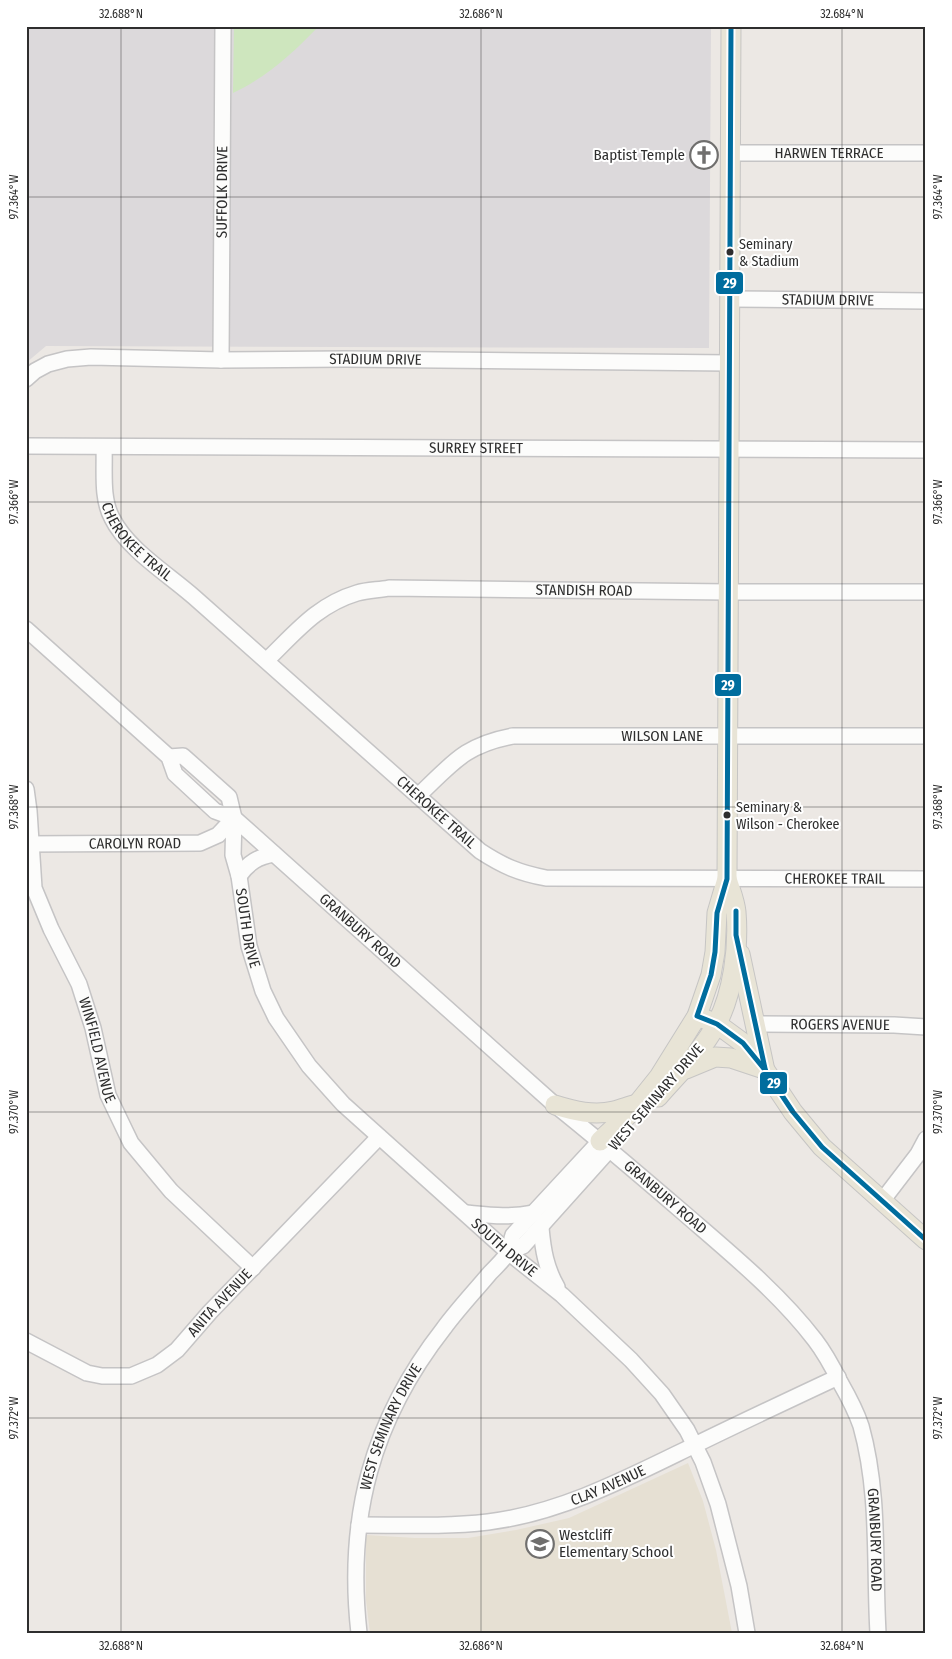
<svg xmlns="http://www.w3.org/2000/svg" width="952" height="1659" font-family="'Fira Sans Condensed',sans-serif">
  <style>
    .industrial { fill: #dcd9db }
    .education { fill: #e6e0d3 }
    .green { fill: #cee6be }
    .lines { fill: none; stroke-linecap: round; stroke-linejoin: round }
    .minor-casing { stroke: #c5c4c5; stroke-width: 18 }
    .major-casing { stroke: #c6c5c4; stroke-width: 21 }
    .minor { stroke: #fcfcfb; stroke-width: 15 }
    .major { stroke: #e8e4d6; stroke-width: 19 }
    .bus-1-casing { stroke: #fff; stroke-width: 9 }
    .bus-1 { stroke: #006d9e; stroke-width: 5 }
    .ticks { fill: none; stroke: #2e2e2e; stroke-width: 1; stroke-opacity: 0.45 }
    .bus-dot { fill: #2e2e2e; stroke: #fff; stroke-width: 2 }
    .labels { text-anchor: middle; stroke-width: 4; stroke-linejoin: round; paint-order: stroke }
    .bus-label { font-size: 14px; fill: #2e2e2e; stroke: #fff; text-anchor: start }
    .street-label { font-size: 15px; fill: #2e2e2e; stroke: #fff }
    .poi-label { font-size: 15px; fill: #2e2e2e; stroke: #fff; text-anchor: end }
    .line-badge { stroke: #fff; stroke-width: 2 }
    .badge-label { font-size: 14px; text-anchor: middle; font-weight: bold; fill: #fff }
    .neatline { fill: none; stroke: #2e2e2e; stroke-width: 2 }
    .ticks-label { font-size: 12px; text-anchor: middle; fill: #2e2e2e }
  </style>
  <rect width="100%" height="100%" fill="#ece8e4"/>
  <polygon class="industrial" points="26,26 711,26 709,348 46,346 26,363"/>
  <polygon class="education" points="688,1463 703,1501 716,1550 732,1633 370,1633 366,1600 366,1535 415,1538 468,1538 516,1530 569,1518"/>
  <path class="green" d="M234 26H319C293 53 267 77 233 93Z"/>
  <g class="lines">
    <defs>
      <g id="minor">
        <path id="s1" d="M731 153H926"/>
        <path id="s2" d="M730 299 926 301"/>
        <path id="s3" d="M221 360 223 26"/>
        <path id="s4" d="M26 379 35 371 48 364 67 359 91 357 221 360 345 359 730 363"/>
        <path id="s5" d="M26 446 926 450"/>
        <path id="s6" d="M104 447C105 470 101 498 112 518 127 549 168 574 194 597 289 682 385 766 480 851 503 866 519 873 546 878L926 879"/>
        <path id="s7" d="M26 629 169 757 175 774 215 811 234 818 555 1105C599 1140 642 1177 685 1214 730 1253 779 1293 815 1340 825 1353 833 1368 840 1382 848 1396 856 1411 861 1426 880 1494 874 1564 878 1633"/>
        <path id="s8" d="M267 660C296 632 317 605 357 593 367 590 379 590 389 588L729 592H926"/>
        <path id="s9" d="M169 757 183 756 229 797 234 818 233 855 239 876 249 946 263 991 276 1018 309 1066 343 1104 508 1252 562 1295 631 1360 662 1394 687 1430 703 1462 718 1504 739 1586 747 1633"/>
        <path id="s10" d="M26 789 29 811 34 888 51 929 79 984 93 1028 108 1095 118 1116 131 1143 171 1191 253 1268"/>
        <path id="s11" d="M418 796C452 764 464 745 513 736H926"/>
        <path id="s12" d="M26 844 200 843 218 835 234 818"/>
        <path d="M239 876C249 862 258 857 274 854"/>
        <path id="s13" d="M755 1024 894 1025 926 1027"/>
        <polyline points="882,1201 918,1154 926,1139"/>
        <path d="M466 1213C488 1215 510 1218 533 1213"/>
        <path d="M541 1228C543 1250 546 1268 557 1287"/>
        <polyline points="508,1252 523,1246 610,1149"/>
        <path id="s14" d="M26 1341 87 1373 102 1376H131L157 1365 177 1350 210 1312 379 1137"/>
        <path id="s15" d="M359 1525C402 1525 445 1527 488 1522 562 1513 631 1476 697 1444 744 1421 791 1399 838 1377"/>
        <path id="s16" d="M359 1633C346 1517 372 1420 444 1328 458 1309 475 1291 490 1273 496 1267 503 1260 508 1253 511 1248 511 1240 513 1235L600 1141"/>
      </g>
      <g id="major">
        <polyline points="740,954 764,1066"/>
        <polyline points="697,1016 717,1024 743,1043 765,1070 793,1112 822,1147 926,1240"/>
        <polyline points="686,1069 715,1057 731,1058 764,1069"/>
        <path d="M658 1097C678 1074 702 1051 716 1025 733 994 739 947 736 912 735 901 730 889 727 879"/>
        <path d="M555 1105C574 1111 594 1116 614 1111 622 1109 629 1106 637 1104"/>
        <polyline points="600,1141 631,1112 659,1077 697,1016 711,975 715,952 717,913 727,879 731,26"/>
      </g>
    </defs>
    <use href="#minor" class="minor-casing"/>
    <use href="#major" class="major-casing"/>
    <use href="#minor" class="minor"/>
    <use href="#major" class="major"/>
    <defs>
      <g id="bus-1">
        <polyline points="731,26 727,879 717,913 715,952 711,975 697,1016 717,1024 743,1043 765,1070 793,1112 822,1147 926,1240"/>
        <polyline points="736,911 736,935 766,1073"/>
      </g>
    </defs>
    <use href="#bus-1" class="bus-1-casing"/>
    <use href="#bus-1" class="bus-1"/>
  </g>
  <path class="ticks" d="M121 26V1633M481 26V1633M842 26V1633M26 197H926M26 502H926M26 807H926M26 1112H926M26 1418H926"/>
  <defs>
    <symbol id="church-ring" viewBox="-11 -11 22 22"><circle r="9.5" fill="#fff" stroke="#706f6e" stroke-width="1.5"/><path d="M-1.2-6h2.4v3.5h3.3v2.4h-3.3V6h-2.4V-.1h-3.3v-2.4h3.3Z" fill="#706f6e"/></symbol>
    <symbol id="school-ring" viewBox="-11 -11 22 22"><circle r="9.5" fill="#fff" stroke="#706f6e" stroke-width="1.5"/><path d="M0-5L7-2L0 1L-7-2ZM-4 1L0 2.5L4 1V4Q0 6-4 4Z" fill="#706f6e"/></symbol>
  </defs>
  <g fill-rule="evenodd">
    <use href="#church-ring" x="688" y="139" width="32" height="32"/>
    <use href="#school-ring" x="524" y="1528" width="32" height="32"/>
  </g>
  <g class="bus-dot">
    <circle cx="730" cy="252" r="4.5"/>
    <circle cx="727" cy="815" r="4.5"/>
  </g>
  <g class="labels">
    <g class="bus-label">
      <text x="739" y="249">Seminary<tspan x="739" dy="17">&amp; Stadium</tspan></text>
      <text x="736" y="812">Seminary &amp;<tspan x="736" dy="17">Wilson - Cherokee</tspan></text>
    </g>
    <g class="street-label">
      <text dy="5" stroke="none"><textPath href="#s1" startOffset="98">HARWEN TERRACE</textPath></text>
      <text dy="5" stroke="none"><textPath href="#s3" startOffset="168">SUFFOLK DRIVE</textPath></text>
      <text dy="5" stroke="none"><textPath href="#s2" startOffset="98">STADIUM DRIVE</textPath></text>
      <text dy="5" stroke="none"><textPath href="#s4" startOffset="355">STADIUM DRIVE</textPath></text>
      <text dy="5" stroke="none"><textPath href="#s5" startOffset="450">SURREY STREET</textPath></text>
      <text dy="5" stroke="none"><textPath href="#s6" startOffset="106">CHEROKEE TRAIL</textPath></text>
      <text dy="5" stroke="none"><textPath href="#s8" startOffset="341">STANDISH ROAD</textPath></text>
      <text dy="5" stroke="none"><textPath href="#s11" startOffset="264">WILSON LANE</textPath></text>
      <text dy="5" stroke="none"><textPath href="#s6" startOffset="511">CHEROKEE TRAIL</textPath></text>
      <text dy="5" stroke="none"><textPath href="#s12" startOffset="109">CAROLYN ROAD</textPath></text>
      <text dy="5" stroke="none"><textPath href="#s6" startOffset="930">CHEROKEE TRAIL</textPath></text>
      <text dy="5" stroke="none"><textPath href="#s9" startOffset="209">SOUTH DRIVE</textPath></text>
      <text dy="5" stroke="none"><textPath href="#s7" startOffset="454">GRANBURY ROAD</textPath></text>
      <text dy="5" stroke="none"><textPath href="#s13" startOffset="85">ROGERS AVENUE</textPath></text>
      <text dy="5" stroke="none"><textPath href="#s10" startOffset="274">WINFIELD AVENUE</textPath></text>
      <text transform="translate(656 1097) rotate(-49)" y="5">WEST SEMINARY DRIVE</text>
      <text dy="5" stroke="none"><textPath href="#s7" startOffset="859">GRANBURY ROAD</textPath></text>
      <text dy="5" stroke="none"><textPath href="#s9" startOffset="629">SOUTH DRIVE</textPath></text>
      <text dy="5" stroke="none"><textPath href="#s14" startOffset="230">ANITA AVENUE</textPath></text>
      <text dy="5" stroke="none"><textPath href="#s16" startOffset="212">WEST SEMINARY DRIVE</textPath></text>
      <text dy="5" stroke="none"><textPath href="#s15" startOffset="255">CLAY AVENUE</textPath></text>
      <text dy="5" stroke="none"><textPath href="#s7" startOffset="1279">GRANBURY ROAD</textPath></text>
    </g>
    <g class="poi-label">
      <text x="685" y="160">Baptist Temple</text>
      <text x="559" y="1540" text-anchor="start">Westcliff<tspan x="559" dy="17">Elementary School</tspan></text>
    </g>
  </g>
  <g class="line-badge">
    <rect x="715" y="271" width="29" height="24" rx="5" fill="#006d9e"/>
    <rect x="714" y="673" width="28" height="24" rx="5" fill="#006d9e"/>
    <rect x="759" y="1071" width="29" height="24" rx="5" fill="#006d9e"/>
  </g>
  <g class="badge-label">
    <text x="730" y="288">29</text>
    <text x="728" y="690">29</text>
    <text x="774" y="1088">29</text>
  </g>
  <rect width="952" height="1659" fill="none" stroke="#ffffff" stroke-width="55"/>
  <rect x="28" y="28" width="896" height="1604" class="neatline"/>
  <g class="ticks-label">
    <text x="121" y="18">32.688°N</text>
    <text x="481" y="18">32.686°N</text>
    <text x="842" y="18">32.684°N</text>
    <text transform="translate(938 197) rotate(-90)" y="4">97.364°W</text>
    <text transform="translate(14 197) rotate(-90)" y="4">97.364°W</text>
    <text transform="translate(938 502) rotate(-90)" y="4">97.366°W</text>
    <text transform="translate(14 502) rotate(-90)" y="4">97.366°W</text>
    <text transform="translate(938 807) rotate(-90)" y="4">97.368°W</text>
    <text transform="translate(14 807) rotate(-90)" y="4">97.368°W</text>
    <text transform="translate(938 1112) rotate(-90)" y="4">97.370°W</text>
    <text transform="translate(14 1112) rotate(-90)" y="4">97.370°W</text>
    <text transform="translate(938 1418) rotate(-90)" y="4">97.372°W</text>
    <text transform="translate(14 1418) rotate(-90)" y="4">97.372°W</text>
    <text x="121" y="1650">32.688°N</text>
    <text x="481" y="1650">32.686°N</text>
    <text x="842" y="1650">32.684°N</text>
  </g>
</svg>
